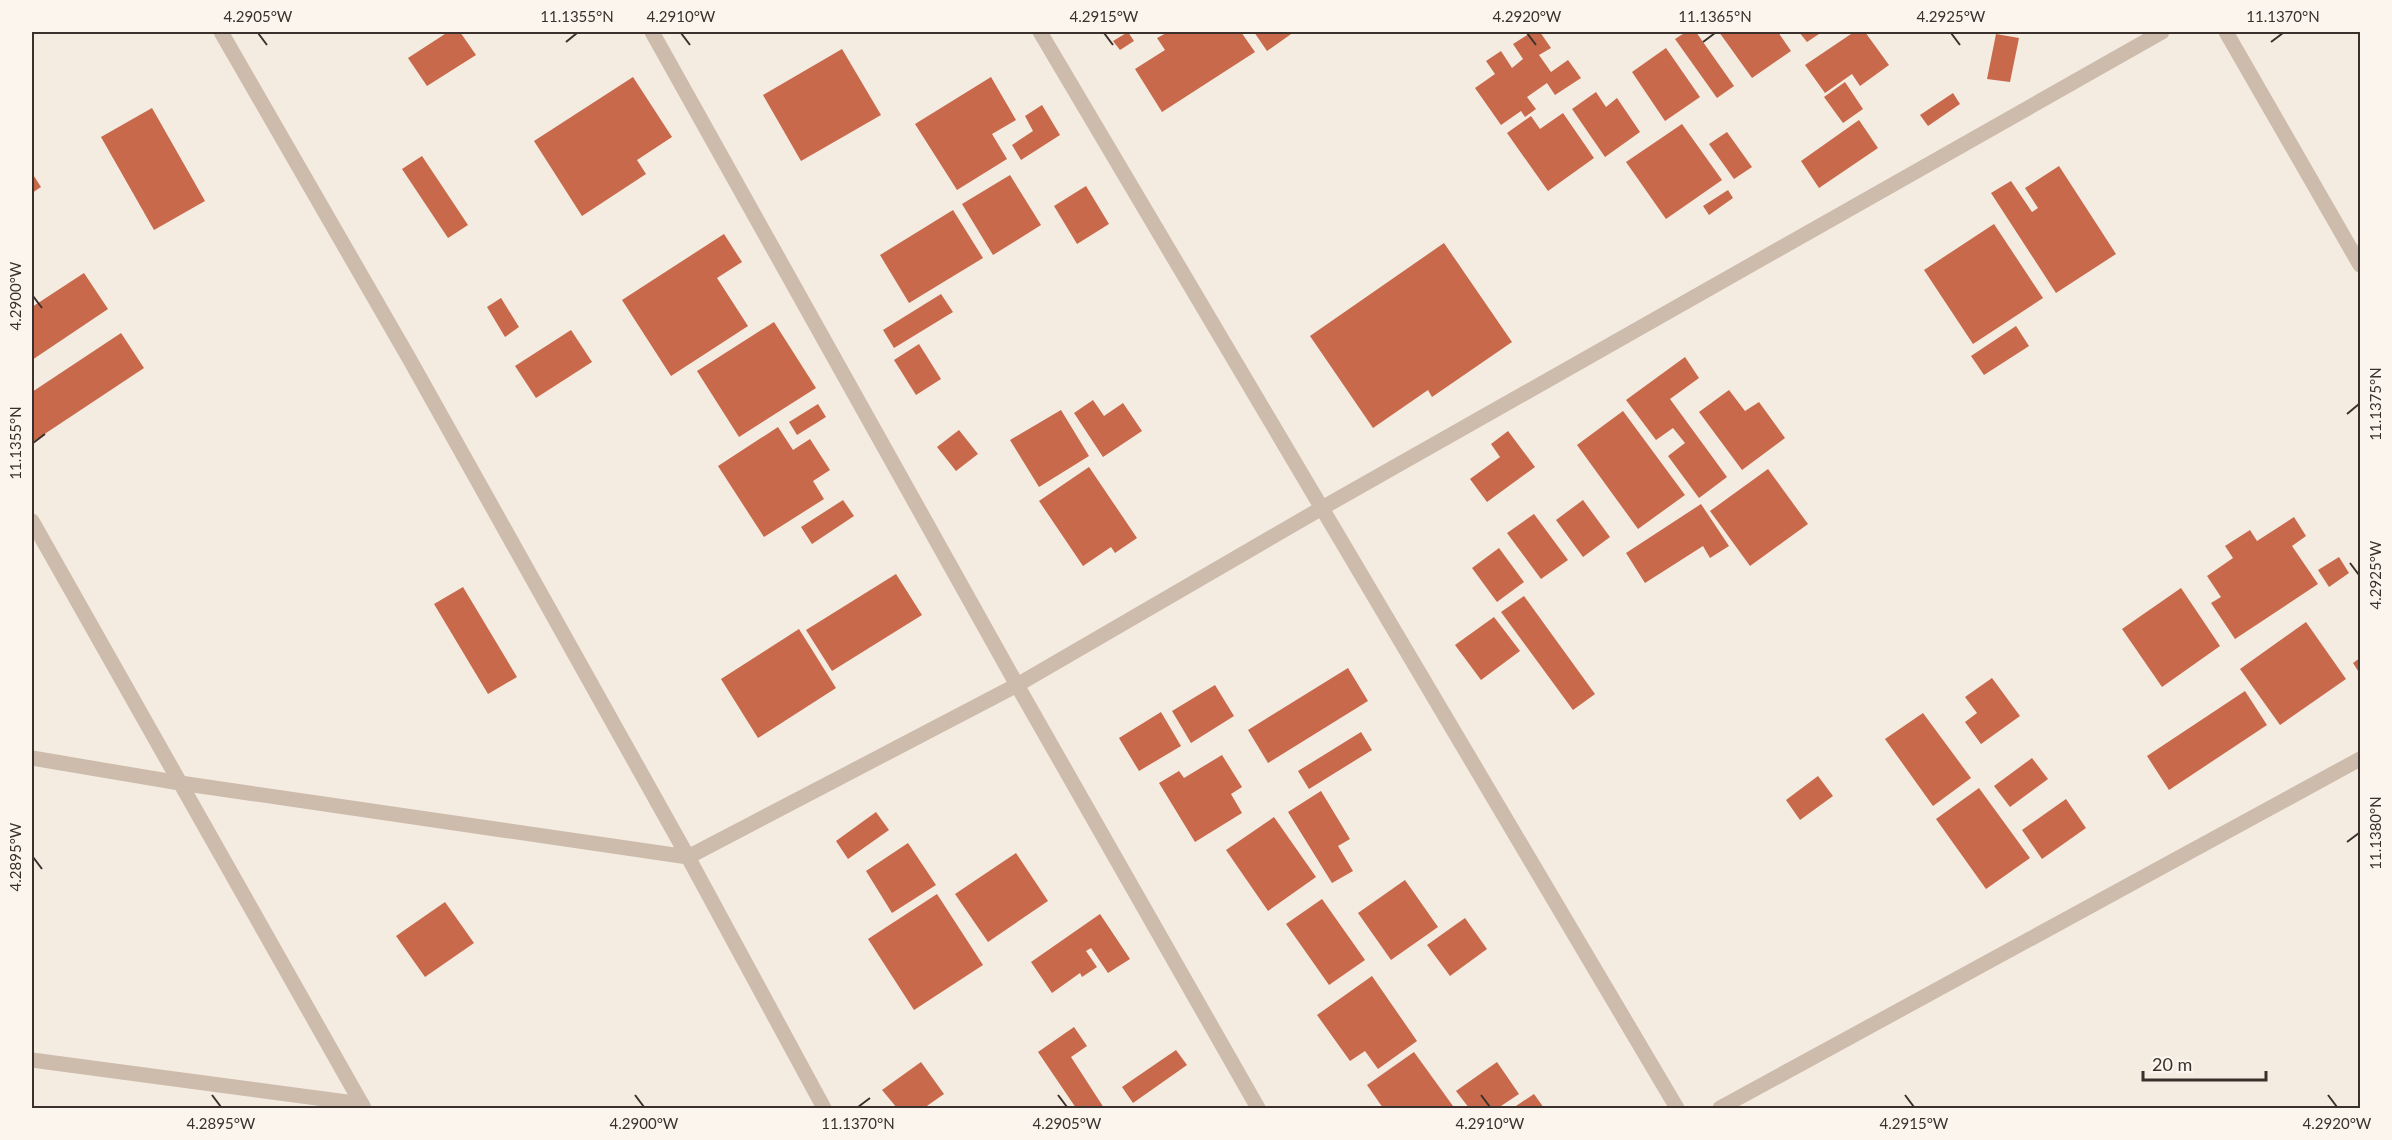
<svg xmlns="http://www.w3.org/2000/svg" width="2392" height="1140" font-family="Lato,sans-serif">
  <style>
    .building { fill: #c8694b }
    .lines { fill: none; stroke-linecap: round; stroke-linejoin: round }
    .street { stroke: #cdbbac; stroke-width: 15 }
    .ticks { fill: none; stroke: #3b302b; stroke-width: 2 }
    .neatline { fill: none; stroke: #3b302b; stroke-width: 2 }
    .ticks-label { font-size: 15px; text-anchor: middle; fill: #3b302b }
  </style>
  <rect width="100%" height="100%" fill="#f4ebe1"/>
  <g class="building">
    <polygon points="448,32 460,32 476,55 427,86 408,58"/>
    <polygon points="1128,32 1134,41 1120,50 1113,41"/>
    <polygon points="1168,32 1241,32 1255,52 1162,112 1135,69 1165,50 1157,38"/>
    <polygon points="1254,32 1294,32 1267,51"/>
    <polygon points="1532,32 1540,32 1551,48 1539,55 1551,72 1568,60 1581,78 1555,95 1547,83 1527,97 1536,109 1525,117 1521,111 1501,125 1475,88 1495,74 1486,61 1501,51 1512,68 1523,59 1513,44"/>
    <polygon points="1686,32 1696,32 1734,86 1717,98 1675,39"/>
    <polygon points="1719,32 1778,32 1791,51 1752,78"/>
    <polygon points="1799,32 1822,32 1807,42"/>
    <polygon points="1854,32 1865,32 1889,65 1860,86 1852,74 1825,93 1805,65"/>
    <polygon points="1996,34 2019,38 2010,82 1987,79"/>
    <polygon points="1666,48 1700,97 1665,121 1632,72"/>
    <polygon points="842,49 881,115 801,161 763,95"/>
    <polygon points="633,77 672,137 637,160 646,174 582,216 534,141"/>
    <polygon points="991,77 1016,120 992,134 1007,159 957,190 915,124"/>
    <polygon points="1845,82 1863,109 1843,123 1824,97"/>
    <polygon points="1596,92 1606,107 1617,98 1640,132 1605,157 1572,109"/>
    <polygon points="1953,93 1960,104 1928,126 1920,115"/>
    <polygon points="1042,105 1060,135 1021,160 1012,145 1033,131 1025,116"/>
    <polygon points="152,108 205,201 154,230 101,137"/>
    <polygon points="1563,113 1594,158 1548,191 1507,133 1531,116 1540,129"/>
    <polygon points="1859,120 1878,148 1819,188 1801,161"/>
    <polygon points="1682,124 1722,180 1666,219 1626,162"/>
    <polygon points="1727,132 1752,167 1734,179 1709,144"/>
    <polygon points="422,156 468,225 448,238 402,169"/>
    <polygon points="2059,166 2116,254 2056,293 1991,193 2011,181 2032,212 2038,208 2025,188"/>
    <polygon points="32,173 41,187 32,193"/>
    <polygon points="1010,175 1041,225 993,255 962,204"/>
    <polygon points="1086,186 1109,224 1077,244 1054,206"/>
    <polygon points="1728,190 1733,198 1709,215 1703,206"/>
    <polygon points="953,210 983,258 909,303 880,255"/>
    <polygon points="1994,224 2043,298 1973,344 1924,270"/>
    <polygon points="724,234 742,262 717,278 748,326 671,376 622,300"/>
    <polygon points="1444,243 1512,342 1432,397 1428,390 1373,428 1310,336"/>
    <polygon points="84,273 108,309 32,360 32,307"/>
    <polygon points="941,294 953,312 894,348 883,330"/>
    <polygon points="501,298 519,327 505,337 487,307"/>
    <polygon points="774,322 816,388 739,437 697,371"/>
    <polygon points="2016,326 2029,346 1984,375 1971,356"/>
    <polygon points="571,330 592,362 536,398 515,366"/>
    <polygon points="121,333 144,368 34,441 32,437 32,392"/>
    <polygon points="919,344 941,379 916,395 894,360"/>
    <polygon points="1685,357 1699,378 1670,399 1727,477 1699,498 1668,456 1685,443 1673,428 1656,440 1626,400"/>
    <polygon points="1729,390 1745,411 1759,402 1785,438 1742,470 1699,412"/>
    <polygon points="1093,400 1104,416 1123,403 1142,431 1103,457 1074,413"/>
    <polygon points="818,404 826,417 797,435 789,422"/>
    <polygon points="1061,410 1089,456 1039,487 1010,440"/>
    <polygon points="1623,411 1685,495 1638,529 1577,445"/>
    <polygon points="778,427 793,450 810,439 830,470 813,481 824,499 764,537 718,466"/>
    <polygon points="959,430 978,454 956,471 937,447"/>
    <polygon points="1508,431 1535,467 1487,502 1470,479 1500,457 1491,444"/>
    <polygon points="1089,467 1137,538 1115,553 1111,547 1083,566 1039,501"/>
    <polygon points="1768,469 1808,524 1750,566 1710,511"/>
    <polygon points="843,500 854,516 812,544 801,527"/>
    <polygon points="1583,500 1610,537 1583,557 1556,520"/>
    <polygon points="1701,504 1729,546 1710,558 1703,546 1645,583 1626,553"/>
    <polygon points="1534,514 1568,560 1541,579 1507,533"/>
    <polygon points="2294,517 2306,536 2292,546 2318,584 2235,639 2211,603 2221,597 2207,576 2233,558 2225,546 2250,530 2257,541"/>
    <polygon points="1499,548 1524,582 1497,602 1472,568"/>
    <polygon points="2339,557 2349,573 2329,587 2318,570"/>
    <polygon points="896,574 922,615 832,671 806,630"/>
    <polygon points="463,587 517,677 488,694 434,604"/>
    <polygon points="2181,588 2220,646 2162,687 2122,629"/>
    <polygon points="1524,596 1595,694 1573,710 1501,612"/>
    <polygon points="1494,617 1520,651 1481,680 1455,645"/>
    <polygon points="2306,622 2346,679 2280,725 2240,669"/>
    <polygon points="799,629 836,688 758,738 721,679"/>
    <polygon points="2360,658 2360,674 2353,663"/>
    <polygon points="1348,668 1368,701 1268,763 1248,730"/>
    <polygon points="1992,678 2020,716 1981,744 1965,722 1977,713 1965,697"/>
    <polygon points="1215,685 1234,716 1191,743 1172,711"/>
    <polygon points="2245,691 2267,725 2169,790 2147,756"/>
    <polygon points="1161,712 1181,746 1139,771 1119,738"/>
    <polygon points="1923,713 1971,778 1933,806 1885,739"/>
    <polygon points="1361,732 1372,750 1309,789 1298,771"/>
    <polygon points="1222,755 1242,787 1231,794 1242,813 1195,842 1159,783 1179,771 1184,778"/>
    <polygon points="2032,758 2048,779 2010,807 1994,786"/>
    <polygon points="1818,776 1833,796 1800,820 1786,800"/>
    <polygon points="1979,788 2030,858 1986,889 1936,819"/>
    <polygon points="1321,791 1350,839 1338,846 1353,871 1332,883 1288,812"/>
    <polygon points="2066,799 2086,828 2042,859 2022,830"/>
    <polygon points="876,812 889,830 848,859 836,841"/>
    <polygon points="1274,817 1316,877 1268,911 1226,850"/>
    <polygon points="908,843 936,885 892,913 866,871"/>
    <polygon points="1016,853 1048,901 988,942 955,894"/>
    <polygon points="1405,880 1438,927 1391,960 1358,913"/>
    <polygon points="937,894 983,965 914,1010 868,939"/>
    <polygon points="1322,899 1365,960 1329,985 1286,924"/>
    <polygon points="445,902 474,943 425,977 396,936"/>
    <polygon points="1100,914 1130,959 1108,973 1091,948 1086,951 1097,967 1082,977 1080,973 1052,993 1031,962"/>
    <polygon points="1465,918 1487,949 1450,976 1427,945"/>
    <polygon points="1372,976 1417,1041 1378,1069 1365,1051 1350,1061 1317,1015"/>
    <polygon points="1074,1027 1087,1046 1071,1057 1104,1108 1076,1108 1038,1052"/>
    <polygon points="1176,1050 1187,1065 1133,1103 1122,1087"/>
    <polygon points="1414,1052 1453,1106 1450,1108 1383,1108 1367,1085"/>
    <polygon points="921,1062 944,1094 924,1108 897,1108 882,1090"/>
    <polygon points="1497,1062 1519,1094 1498,1108 1469,1108 1456,1091"/>
    <polygon points="1534,1094 1544,1108 1513,1108"/>
  </g>
  <g class="lines">
    <g class="street">
      <polyline points="221,32 410,360 688,857 824,1108"/>
      <polyline points="652,32 1017,685 1258,1108"/>
      <polyline points="1040,32 1677,1108"/>
      <polyline points="2226,32 2360,265"/>
      <polyline points="32,521 364,1108"/>
      <polyline points="32,758 180,783 688,857 1017,685 1322,508 2162,32"/>
      <polyline points="32,1060 362,1104"/>
      <polyline points="1720,1108 2360,759"/>
    </g>
  </g>
  <path class="ticks" d="M258 33 267 45M681 33 690 45M1104 33 1113 45M1527 33 1536 45M1951 33 1960 45M566 42 577 33M1703 42 1715 33M2271 42 2283 33M33 296 42 308M2347 414 2359 404M33 443 45 434M2350 563 2359 575M2347 842 2359 833M33 857 42 869M212 1095 221 1107M635 1095 644 1107M1058 1095 1067 1107M1481 1095 1490 1107M1905 1095 1914 1107M2328 1095 2337 1107M858 1107 870 1098"/>
  <rect width="2392" height="1140" fill="none" stroke="#fbf5ee" stroke-width="66"/>
  <path d="M2143 1071v9h123v-9" fill="none" stroke="#3b302b" stroke-width="3"/>
  <text x="2152" y="1071" font-size="18" fill="#3b302b" stroke="#fbf5ee" stroke-width="4.5" paint-order="stroke">20 m</text>
  <rect x="33" y="33" width="2326" height="1074" class="neatline"/>
  <g class="ticks-label">
    <text x="258" y="22">4.2905°W</text>
    <text x="577" y="22">11.1355°N</text>
    <text x="681" y="22">4.2910°W</text>
    <text x="1104" y="22">4.2915°W</text>
    <text x="1527" y="22">4.2920°W</text>
    <text x="1715" y="22">11.1365°N</text>
    <text x="1951" y="22">4.2925°W</text>
    <text x="2283" y="22">11.1370°N</text>
    <text transform="translate(16 296) rotate(-90)" y="5">4.2900°W</text>
    <text transform="translate(2376 404) rotate(-90)" y="5">11.1375°N</text>
    <text transform="translate(16 443) rotate(-90)" y="5">11.1355°N</text>
    <text transform="translate(2376 575) rotate(-90)" y="5">4.2925°W</text>
    <text transform="translate(2376 833) rotate(-90)" y="5">11.1380°N</text>
    <text transform="translate(16 857) rotate(-90)" y="5">4.2895°W</text>
    <text x="221" y="1129">4.2895°W</text>
    <text x="644" y="1129">4.2900°W</text>
    <text x="858" y="1129">11.1370°N</text>
    <text x="1067" y="1129">4.2905°W</text>
    <text x="1490" y="1129">4.2910°W</text>
    <text x="1914" y="1129">4.2915°W</text>
    <text x="2337" y="1129">4.2920°W</text>
  </g>
</svg>
